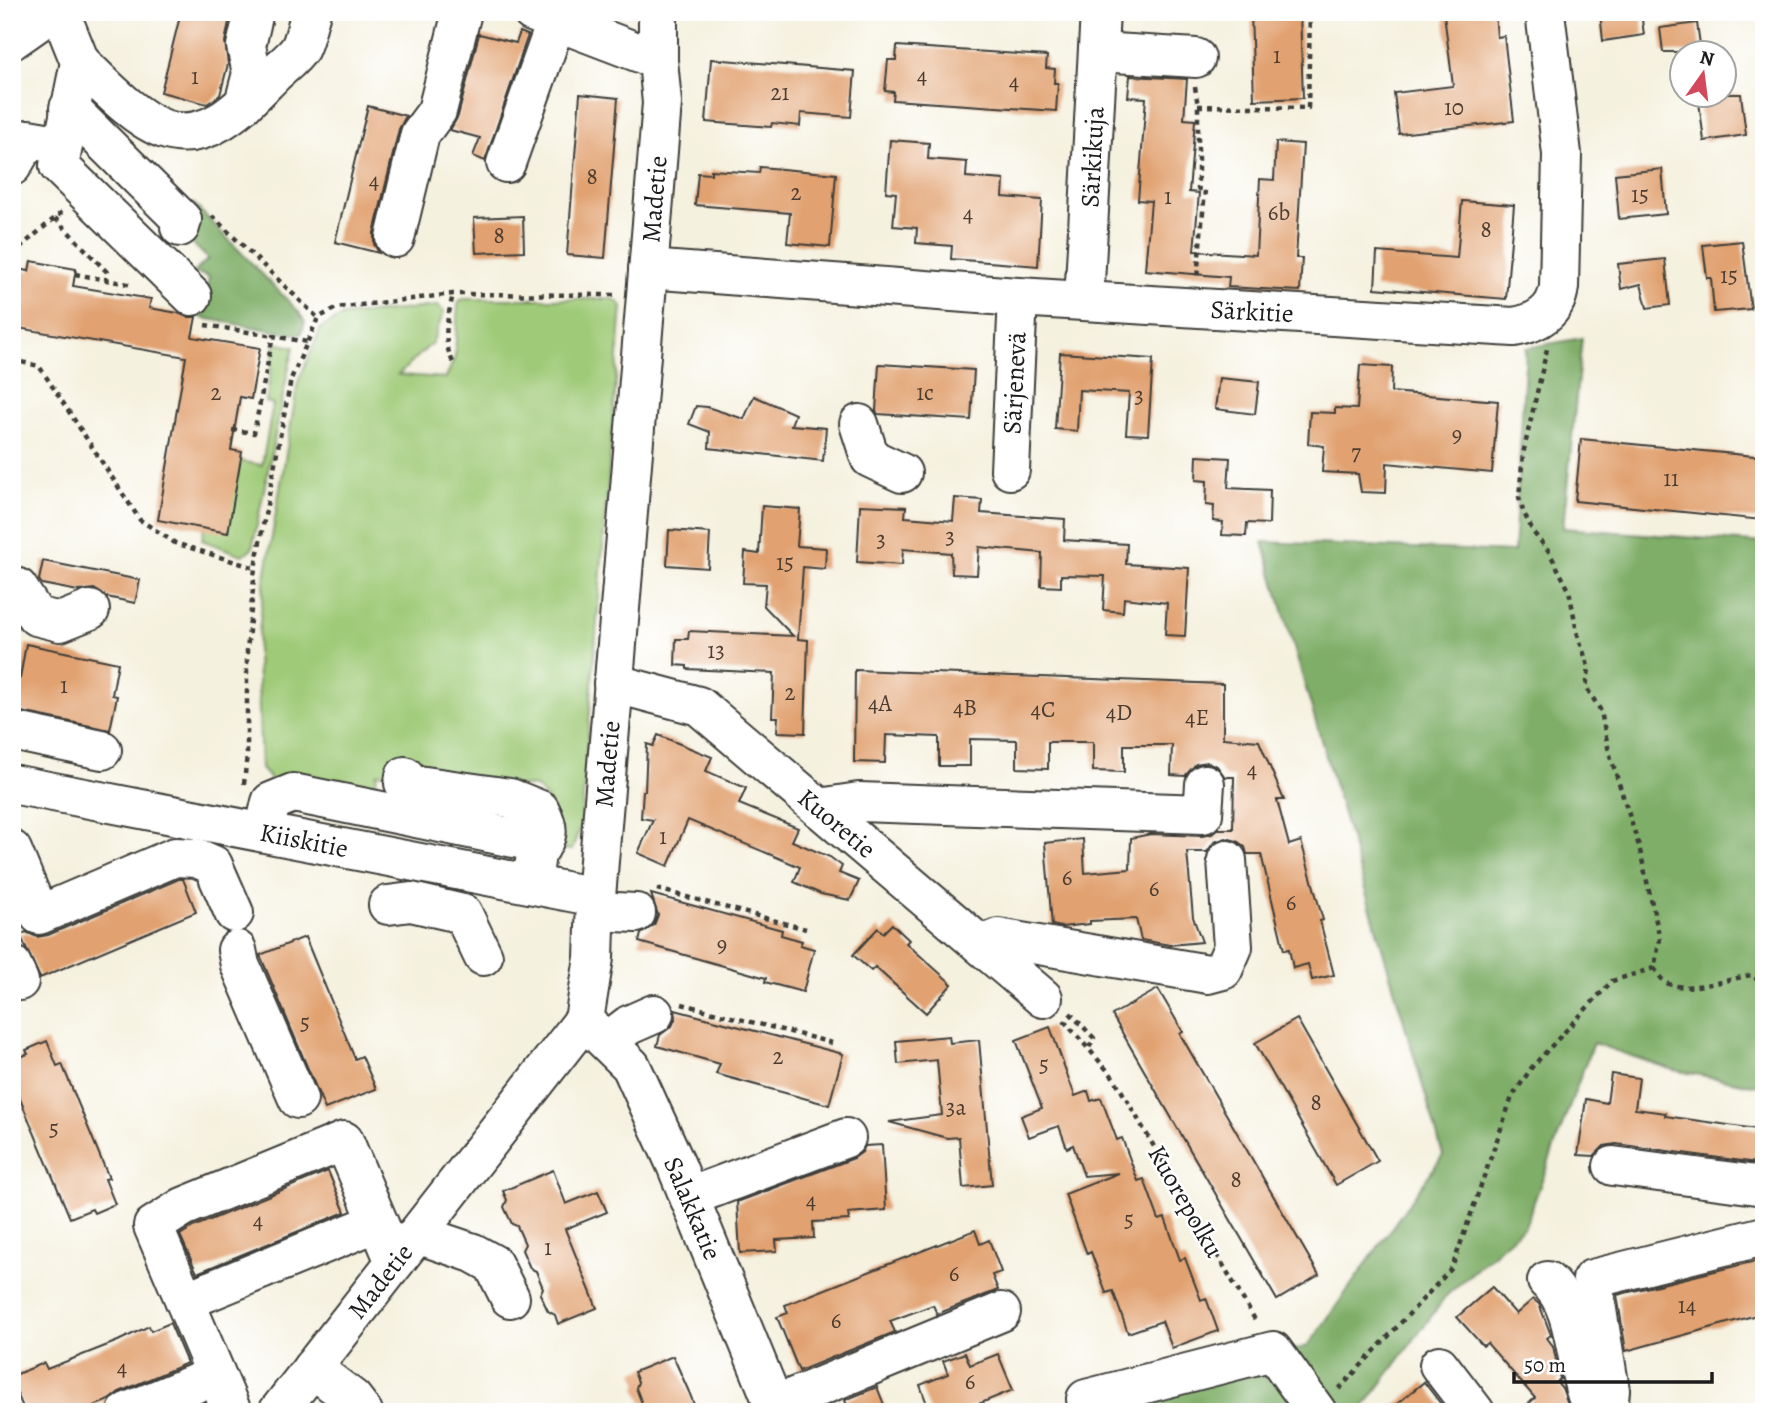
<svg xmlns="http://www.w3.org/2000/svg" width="1776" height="1424" font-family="Alegreya,serif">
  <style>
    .green { fill: #9fca77; stroke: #5e734a; stroke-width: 2 }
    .forest { fill: #7fae68; stroke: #4e6542; stroke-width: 2 }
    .building { fill: #e1a170 }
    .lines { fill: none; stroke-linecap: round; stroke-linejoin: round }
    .minor-casing { stroke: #3d3c39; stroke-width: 42 }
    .path { stroke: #3d3c39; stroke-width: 4.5; stroke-dasharray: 5 5; stroke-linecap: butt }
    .minor { stroke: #fff; stroke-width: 38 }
    .labels { text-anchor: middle; stroke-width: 5; stroke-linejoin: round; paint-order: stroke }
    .number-label { font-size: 23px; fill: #4d3d31 }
    .street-label { font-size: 26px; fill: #1c1c1c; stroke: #fff }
  </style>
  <rect width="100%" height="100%" fill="#fff"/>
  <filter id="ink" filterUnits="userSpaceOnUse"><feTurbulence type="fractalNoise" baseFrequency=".0143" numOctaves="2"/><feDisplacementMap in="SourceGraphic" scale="14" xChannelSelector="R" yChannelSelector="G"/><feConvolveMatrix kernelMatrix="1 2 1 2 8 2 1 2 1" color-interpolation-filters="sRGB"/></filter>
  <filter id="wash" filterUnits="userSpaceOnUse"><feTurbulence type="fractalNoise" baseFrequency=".00686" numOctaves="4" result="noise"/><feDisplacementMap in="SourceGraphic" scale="28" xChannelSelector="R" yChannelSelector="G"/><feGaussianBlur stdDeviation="1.57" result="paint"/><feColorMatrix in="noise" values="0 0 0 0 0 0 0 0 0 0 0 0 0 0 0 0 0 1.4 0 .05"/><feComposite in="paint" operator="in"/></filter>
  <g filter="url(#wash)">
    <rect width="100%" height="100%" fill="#f5f1df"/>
    <g class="green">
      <polygon points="465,299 614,299 622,306 581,824 572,850 563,849 554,845 548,801 536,787 377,773 375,789 288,785 274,783 261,769 257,651 264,584 298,382 321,328 343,316 438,306 444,312 432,343 398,375 446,378 455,357 458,305 460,300"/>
      <polygon points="275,343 294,347 287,376 252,549 242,555 202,540 204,528 240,461 262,465 273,404 266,402"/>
    </g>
    <g class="forest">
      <polygon points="194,204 299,312 305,322 301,334 292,334 202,318 209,277 194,272 208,259 187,238"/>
      <polygon points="1582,338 1563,528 1764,543 1764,1087 1673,1070 1593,1043 1525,1226 1448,1294 1360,1412 1066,1412 1308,1346 1443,1155 1263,542 1514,552 1526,348"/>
    </g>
    <g id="blocks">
      <g class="building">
        <polygon points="181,12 231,12 225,42 228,64 220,95 207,104 161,92"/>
        <polygon points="1251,12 1300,12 1303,98 1254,100"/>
        <polygon points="1456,12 1495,12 1497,37 1504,36 1514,121 1399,134 1394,93 1453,86 1444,14"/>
        <polygon points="1600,12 1641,12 1644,35 1603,41"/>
        <polygon points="1697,23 1701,52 1663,52 1660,28"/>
        <polygon points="520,32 528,35 485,161 473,156 480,138 450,130 458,116 479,34 516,43"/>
        <polygon points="897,46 1047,56 1046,68 1055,69 1054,83 1058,83 1056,111 893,100 894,92 885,91 888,60 896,60"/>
        <polygon points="711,59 855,71 851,117 801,113 800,126 772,123 771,127 706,122"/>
        <polygon points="1130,76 1187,79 1184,119 1195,120 1189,192 1199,193 1194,251 1256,255 1260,179 1274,180 1276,142 1303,144 1296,258 1302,258 1300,291 1228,287 1229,277 1145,270 1151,201 1138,200 1146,98 1128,97"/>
        <polygon points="580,94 618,98 605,258 567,255"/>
        <polygon points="1698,94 1741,94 1746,135 1704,141"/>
        <polygon points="368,106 406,116 399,129 374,233 374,244 379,253 335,242"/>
        <polygon points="890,140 929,143 928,159 967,162 966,177 1004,180 1003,197 1042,200 1038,266 951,259 952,246 916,243 917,228 893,226 896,193 886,192"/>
        <polygon points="760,167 836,174 830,247 787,243 790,213 695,205 698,173 711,174 711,170 759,173"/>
        <polygon points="1662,169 1666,214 1619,219 1615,174"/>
        <polygon points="1462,201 1514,205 1506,299 1375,288 1377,252 1457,258"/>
        <polygon points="523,216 524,251 476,253 474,218"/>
        <polygon points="1742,241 1751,309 1714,312 1711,278 1707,278 1703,245"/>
        <polygon points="1665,259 1670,305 1647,308 1641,284 1621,289 1618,264"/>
        <polygon points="31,261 76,269 73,286 151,299 149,308 178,313 187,317 196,317 192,337 260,348 251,399 240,397 231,450 242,452 228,533 158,520 186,357 12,327 12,298 17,269 29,271"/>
        <polygon points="1060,353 1153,359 1148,435 1126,434 1129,393 1079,390 1077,431 1055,429"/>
        <polygon points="879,364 974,370 971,420 878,414 876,411"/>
        <polygon points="1360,365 1392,367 1391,392 1498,401 1492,473 1387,463 1386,493 1361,492 1358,474 1322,472 1324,446 1308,444 1310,412 1335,413 1335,408 1357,409"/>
        <polygon points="1219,378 1259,382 1255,414 1215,409"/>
        <polygon points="754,396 795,414 791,425 826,428 823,461 709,448 710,432 689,424 696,406 707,407 744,419"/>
        <polygon points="1581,439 1764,457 1762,520 1575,501"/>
        <polygon points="1197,456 1230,458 1228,488 1270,490 1269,524 1247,523 1246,536 1222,535 1223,522 1213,521 1214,506 1206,505 1207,481 1196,480"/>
        <polygon points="955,498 982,500 981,513 1065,519 1064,540 1127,544 1126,564 1189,568 1185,636 1165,635 1167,603 1124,598 1123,612 1103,610 1105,576 1061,575 1061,587 1041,586 1042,553 979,547 977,575 952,574 951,553 903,549 902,565 857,562 860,505 906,507 905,517 953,521"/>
        <polygon points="762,506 800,509 797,546 826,548 825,569 803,567 798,639 808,640 805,733 777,732 778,717 772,717 774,673 687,669 687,666 675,665 676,639 688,639 689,631 793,636 764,606 766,584 743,583 745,552 759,554"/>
        <polygon points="669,530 710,533 708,568 667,565"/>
        <polygon points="43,561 140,580 135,603 107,597 94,589 78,591 42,584 39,580"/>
        <polygon points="26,644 118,663 112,695 117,696 110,730 12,710 15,677 20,678"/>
        <polygon points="855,670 1223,684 1223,738 1259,741 1284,800 1277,800 1289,845 1301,841 1323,920 1320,921 1334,975 1312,980 1308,964 1293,968 1289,949 1284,950 1261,854 1247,854 1245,847 1237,841 1226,838 1214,842 1207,852 1187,852 1193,917 1202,942 1170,945 1141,940 1136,919 1090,921 1090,924 1061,927 1052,925 1045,843 1083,839 1085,873 1130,869 1131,838 1151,834 1202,836 1212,834 1218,829 1233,829 1234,777 1225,777 1217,766 1207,762 1196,764 1185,776 1171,775 1172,745 1124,745 1124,772 1093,771 1093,742 1048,742 1048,769 1017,768 1017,740 970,739 970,766 939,766 939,737 886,735 885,763 854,762"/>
        <polygon points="658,735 712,757 706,771 746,788 739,804 798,828 792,841 830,857 842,866 839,873 859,881 850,900 821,894 794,882 800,867 688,820 668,866 638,853 653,820 641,818 643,791 645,791 647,744 653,746"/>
        <polygon points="179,879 183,879 196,912 40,978 20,935 26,932 37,937 48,935"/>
        <polygon points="651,894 782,930 781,935 802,941 800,945 814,949 803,992 765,982 766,978 639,942 641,934 654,925 658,915"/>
        <polygon points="892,924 909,940 906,943 952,984 926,1013 875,967 871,971 853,955 878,928 883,933"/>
        <polygon points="305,937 355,1059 362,1056 376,1089 325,1109 260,955"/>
        <polygon points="1158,989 1183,1032 1180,1034 1319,1275 1277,1300 1112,1015"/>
        <polygon points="675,1010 843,1054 829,1105 716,1074 720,1064 657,1046 660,1035 672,1026 676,1017"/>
        <polygon points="1297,1019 1378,1161 1336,1185 1255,1043"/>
        <polygon points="1050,1027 1075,1096 1088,1091 1091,1101 1101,1098 1117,1140 1122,1138 1138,1181 1144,1179 1159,1220 1165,1218 1180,1260 1185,1258 1201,1300 1206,1298 1218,1331 1172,1348 1162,1321 1128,1333 1113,1291 1106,1293 1091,1252 1087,1254 1065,1194 1119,1173 1084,1176 1073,1145 1067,1148 1059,1126 1029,1137 1021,1116 1042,1108 1016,1040"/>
        <polygon points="949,1036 950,1043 979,1040 992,1185 963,1188 959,1137 947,1138 889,1122 942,1115 937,1060 898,1064 896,1041"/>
        <polygon points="47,1041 57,1066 62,1064 109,1178 105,1179 115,1204 94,1213 92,1209 70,1218 12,1080 12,1060 28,1054 26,1050"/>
        <polygon points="1611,1074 1639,1078 1635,1109 1666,1113 1665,1116 1764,1130 1764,1164 1616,1144 1604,1146 1594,1156 1578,1155 1586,1099 1607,1103"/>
        <polygon points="882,1145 886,1210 848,1213 849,1220 813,1222 814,1238 776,1240 777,1251 740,1253 737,1202 854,1158 862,1152 865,1146"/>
        <polygon points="553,1170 566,1204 598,1191 607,1212 565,1229 597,1308 558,1324 555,1315 548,1311 540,1294 543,1288 536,1271 530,1268 522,1250 525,1244 517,1226 512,1224 504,1207 507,1200 503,1191"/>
        <polygon points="328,1171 345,1212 197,1273 180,1235 193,1227"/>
        <polygon points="975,1230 980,1244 989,1240 1001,1272 992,1275 998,1290 937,1314 933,1305 890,1321 895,1332 799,1371 777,1317 788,1313 785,1305"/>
        <polygon points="1764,1259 1764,1313 1626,1351 1617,1295"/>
        <polygon points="1492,1287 1516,1314 1533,1299 1539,1304 1551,1335 1547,1338 1553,1346 1560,1379 1557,1382 1562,1388 1571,1412 1519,1412 1535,1398 1487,1343 1483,1346 1457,1317"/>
        <polygon points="170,1323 187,1363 119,1392 109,1400 79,1412 25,1412 12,1382 12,1376 44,1363 47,1369 118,1341 149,1326 151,1331"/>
        <polygon points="965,1353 970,1365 998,1354 1013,1390 959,1412 930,1412 920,1385 948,1374 943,1361"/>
        <polygon points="673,1356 689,1392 697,1412 656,1412 643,1406 636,1388 638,1382 634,1372"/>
        <polygon points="1424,1382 1447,1412 1387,1412"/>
        <polygon points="877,1387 887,1412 849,1412 845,1400"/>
      </g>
    </g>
  </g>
  <g filter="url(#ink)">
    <use href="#blocks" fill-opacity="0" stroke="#3d3c39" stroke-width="2"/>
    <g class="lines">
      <defs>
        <g id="minor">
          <polyline points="60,12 80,62 59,166 192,296"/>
          <polyline points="532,12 658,60"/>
          <polyline points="12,40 52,12"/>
          <polyline points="1098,52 1196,58"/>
          <path d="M80 62C102 83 135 119 164 129 209 145 245 103 273 75 281 67 294 58 300 48 305 38 307 24 311 12"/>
          <polyline points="244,104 252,73 246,46 254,12"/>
          <polyline points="69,108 182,220 180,227"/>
          <polyline points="506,163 556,22"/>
          <polyline points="12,166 28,139 63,145"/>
          <polyline points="395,238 420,134 437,111 462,12"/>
          <path d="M648 269 1018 297 1514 327C1537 323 1556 312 1559 287L1562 154 1545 12"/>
          <polyline points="1084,301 1100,12"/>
          <polyline points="859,424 870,458 902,473"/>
          <polyline points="1010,470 1018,297"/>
          <polyline points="12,586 18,588 36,616 60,622 90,610"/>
          <polyline points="613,683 699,706 1043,998"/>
          <polyline points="12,731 102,750"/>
          <path d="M405 776 404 783 510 798 540 810C550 829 549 836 536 854"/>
          <polyline points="12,784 596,897"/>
          <polyline points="819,808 859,802 1203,814 1205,784"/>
          <polyline points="264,832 271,802 293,793 529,841 536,854 532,883"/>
          <polyline points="12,850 39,915 175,857 197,858 213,865 234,913"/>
          <polyline points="388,905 411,902 463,914 483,956"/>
          <polyline points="596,911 636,913"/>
          <polyline points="981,945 998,938 1208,974 1223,970 1233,947 1227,860"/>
          <polyline points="237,950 240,965 298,1099"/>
          <polyline points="12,965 19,981"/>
          <polyline points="584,1020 631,1066 676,1165 777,1412"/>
          <polyline points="608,1041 629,1025 654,1014"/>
          <polyline points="1613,1166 1764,1186"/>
          <polyline points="689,1197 846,1138"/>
          <polyline points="417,1234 473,1253 493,1264 510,1298"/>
          <path d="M1547 1281C1575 1303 1575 1359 1586 1393 1588 1400 1593 1406 1597 1412"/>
          <polyline points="185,1301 378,1222"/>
          <polyline points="1439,1365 1475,1412"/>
          <polyline points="312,1368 353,1399 363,1412"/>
          <polyline points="1086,1399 1273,1351 1317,1412"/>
          <polyline points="775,1405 1001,1312"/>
          <polyline points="127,1412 216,1375"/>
          <polyline points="232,1412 153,1226 183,1207 344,1141 395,1262"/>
          <polyline points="278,1412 584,1020 594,958 596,897 662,103 658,60 658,12"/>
          <polyline points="1608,1412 1610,1390 1592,1279 1764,1236"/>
        </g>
      </defs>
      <use href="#minor" class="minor-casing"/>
      <g class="path">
        <polyline points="1195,87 1198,106 1198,189 1205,190 1197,278"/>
        <polyline points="1198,106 1308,108 1310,12"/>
        <polyline points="212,216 318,318"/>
        <polyline points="55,218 107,272 106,280"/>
        <polyline points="12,254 62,212"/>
        <polyline points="75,274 133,285"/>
        <polyline points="205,325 273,336"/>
        <polyline points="12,360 39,366 140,520 175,543 255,568"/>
        <path d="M453 362C441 339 448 318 453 294"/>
        <polyline points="232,430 254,433 273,336 307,342"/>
        <polyline points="244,784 247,754 247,651 255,568 291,379 318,318 336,308 453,294 614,295"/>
        <polyline points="657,889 806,929"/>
        <path d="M1654 968C1657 972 1660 978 1664 981 1681 995 1730 979 1751 975L1764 984"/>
        <polyline points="682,1004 836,1044"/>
        <polyline points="1070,1013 1094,1038 1089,1048"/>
        <polyline points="1064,1021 1114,1078 1257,1323"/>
        <polyline points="1339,1389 1452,1268 1512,1097 1532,1067 1612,981 1654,968 1660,939 1639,846 1609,752 1601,711 1586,687 1589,669 1577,632 1569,590 1548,550 1533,532 1523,511 1519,497 1523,454 1547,349"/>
      </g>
      <use href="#minor" class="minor"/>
    </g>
  </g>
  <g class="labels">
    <g class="number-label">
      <text x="1277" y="63">1</text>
      <text x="922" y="83">4</text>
      <text x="195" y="84">1</text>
      <text x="1014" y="89">4</text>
      <text x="780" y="100">21</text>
      <text x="1454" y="115">10</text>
      <text x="592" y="184">8</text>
      <text x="374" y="188">4</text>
      <text x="796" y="200">2</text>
      <text x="1640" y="202">15</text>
      <text x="1168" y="204">1</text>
      <text x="1279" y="220">6b</text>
      <text x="968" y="221">4</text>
      <text x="1486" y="237">8</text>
      <text x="499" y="243">8</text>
      <text x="1729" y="283">15</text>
      <text x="216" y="400">2</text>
      <text x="925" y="400">1c</text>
      <text x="1139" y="403">3</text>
      <text x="1457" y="442">9</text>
      <text x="1356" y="460">7</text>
      <text x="1671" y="486">11</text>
      <text x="950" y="544">3</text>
      <text x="881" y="547">3</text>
      <text x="785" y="570">15</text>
      <text x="716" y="658">13</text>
      <text x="64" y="693">1</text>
      <text x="790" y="700">2</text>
      <text x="880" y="711">4A</text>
      <text x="965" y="715">4B</text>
      <text x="1043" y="717">4C</text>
      <text x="1119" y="720">4D</text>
      <text x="1197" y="725">4E</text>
      <text x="1252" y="777">4</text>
      <text x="663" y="844">1</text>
      <text x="1067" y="885">6</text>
      <text x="1154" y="896">6</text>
      <text x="1291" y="910">6</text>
      <text x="722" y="952">9</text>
      <text x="305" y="1030">5</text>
      <text x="778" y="1064">2</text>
      <text x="1044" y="1072">5</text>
      <text x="1316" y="1110">8</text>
      <text x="956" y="1115">3a</text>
      <text x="54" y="1136">5</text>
      <text x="1236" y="1187">8</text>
      <text x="811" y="1208">4</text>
      <text x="1129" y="1227">5</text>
      <text x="258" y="1228">4</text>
      <text x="548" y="1255">1</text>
      <text x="954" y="1281">6</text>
      <text x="1687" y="1313">14</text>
      <text x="836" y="1328">6</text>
      <text x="122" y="1375">4</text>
      <text x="970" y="1389">6</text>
    </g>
    <g class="street-label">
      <text transform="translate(1092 157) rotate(-87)" y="9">Särkikuja</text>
      <text transform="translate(654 199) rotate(-85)" y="9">Madetie</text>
      <text transform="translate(1252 311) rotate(3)" y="9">Särkitie</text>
      <text transform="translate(1014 383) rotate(-87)" y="9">Särjenevä</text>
      <text transform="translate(607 764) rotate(-85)" y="9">Madetie</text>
      <text transform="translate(837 823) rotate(40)" y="9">Kuoretie</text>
      <text transform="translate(304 840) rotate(11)" y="9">Kiiskitie</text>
      <text transform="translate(1186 1201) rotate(60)" y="9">Kuorepolku</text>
      <text transform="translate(693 1208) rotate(67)" y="9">Salakkatie</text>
      <text transform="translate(380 1281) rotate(-52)" y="9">Madetie</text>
    </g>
  </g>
  <rect width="1776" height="1424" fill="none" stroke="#fff" stroke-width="42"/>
  <g transform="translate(1703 74) rotate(14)"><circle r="33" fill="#ffffff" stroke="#a4a4a4" stroke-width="2"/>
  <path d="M0-5L12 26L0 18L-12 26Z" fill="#d1495b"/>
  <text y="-10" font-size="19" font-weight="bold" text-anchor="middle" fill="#1c1c1c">N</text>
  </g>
  <path d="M1514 1372v10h198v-10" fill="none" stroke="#1c1c1c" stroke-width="3.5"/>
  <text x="1524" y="1372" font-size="21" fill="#1c1c1c" stroke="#ffffff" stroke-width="5" paint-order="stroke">50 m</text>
</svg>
